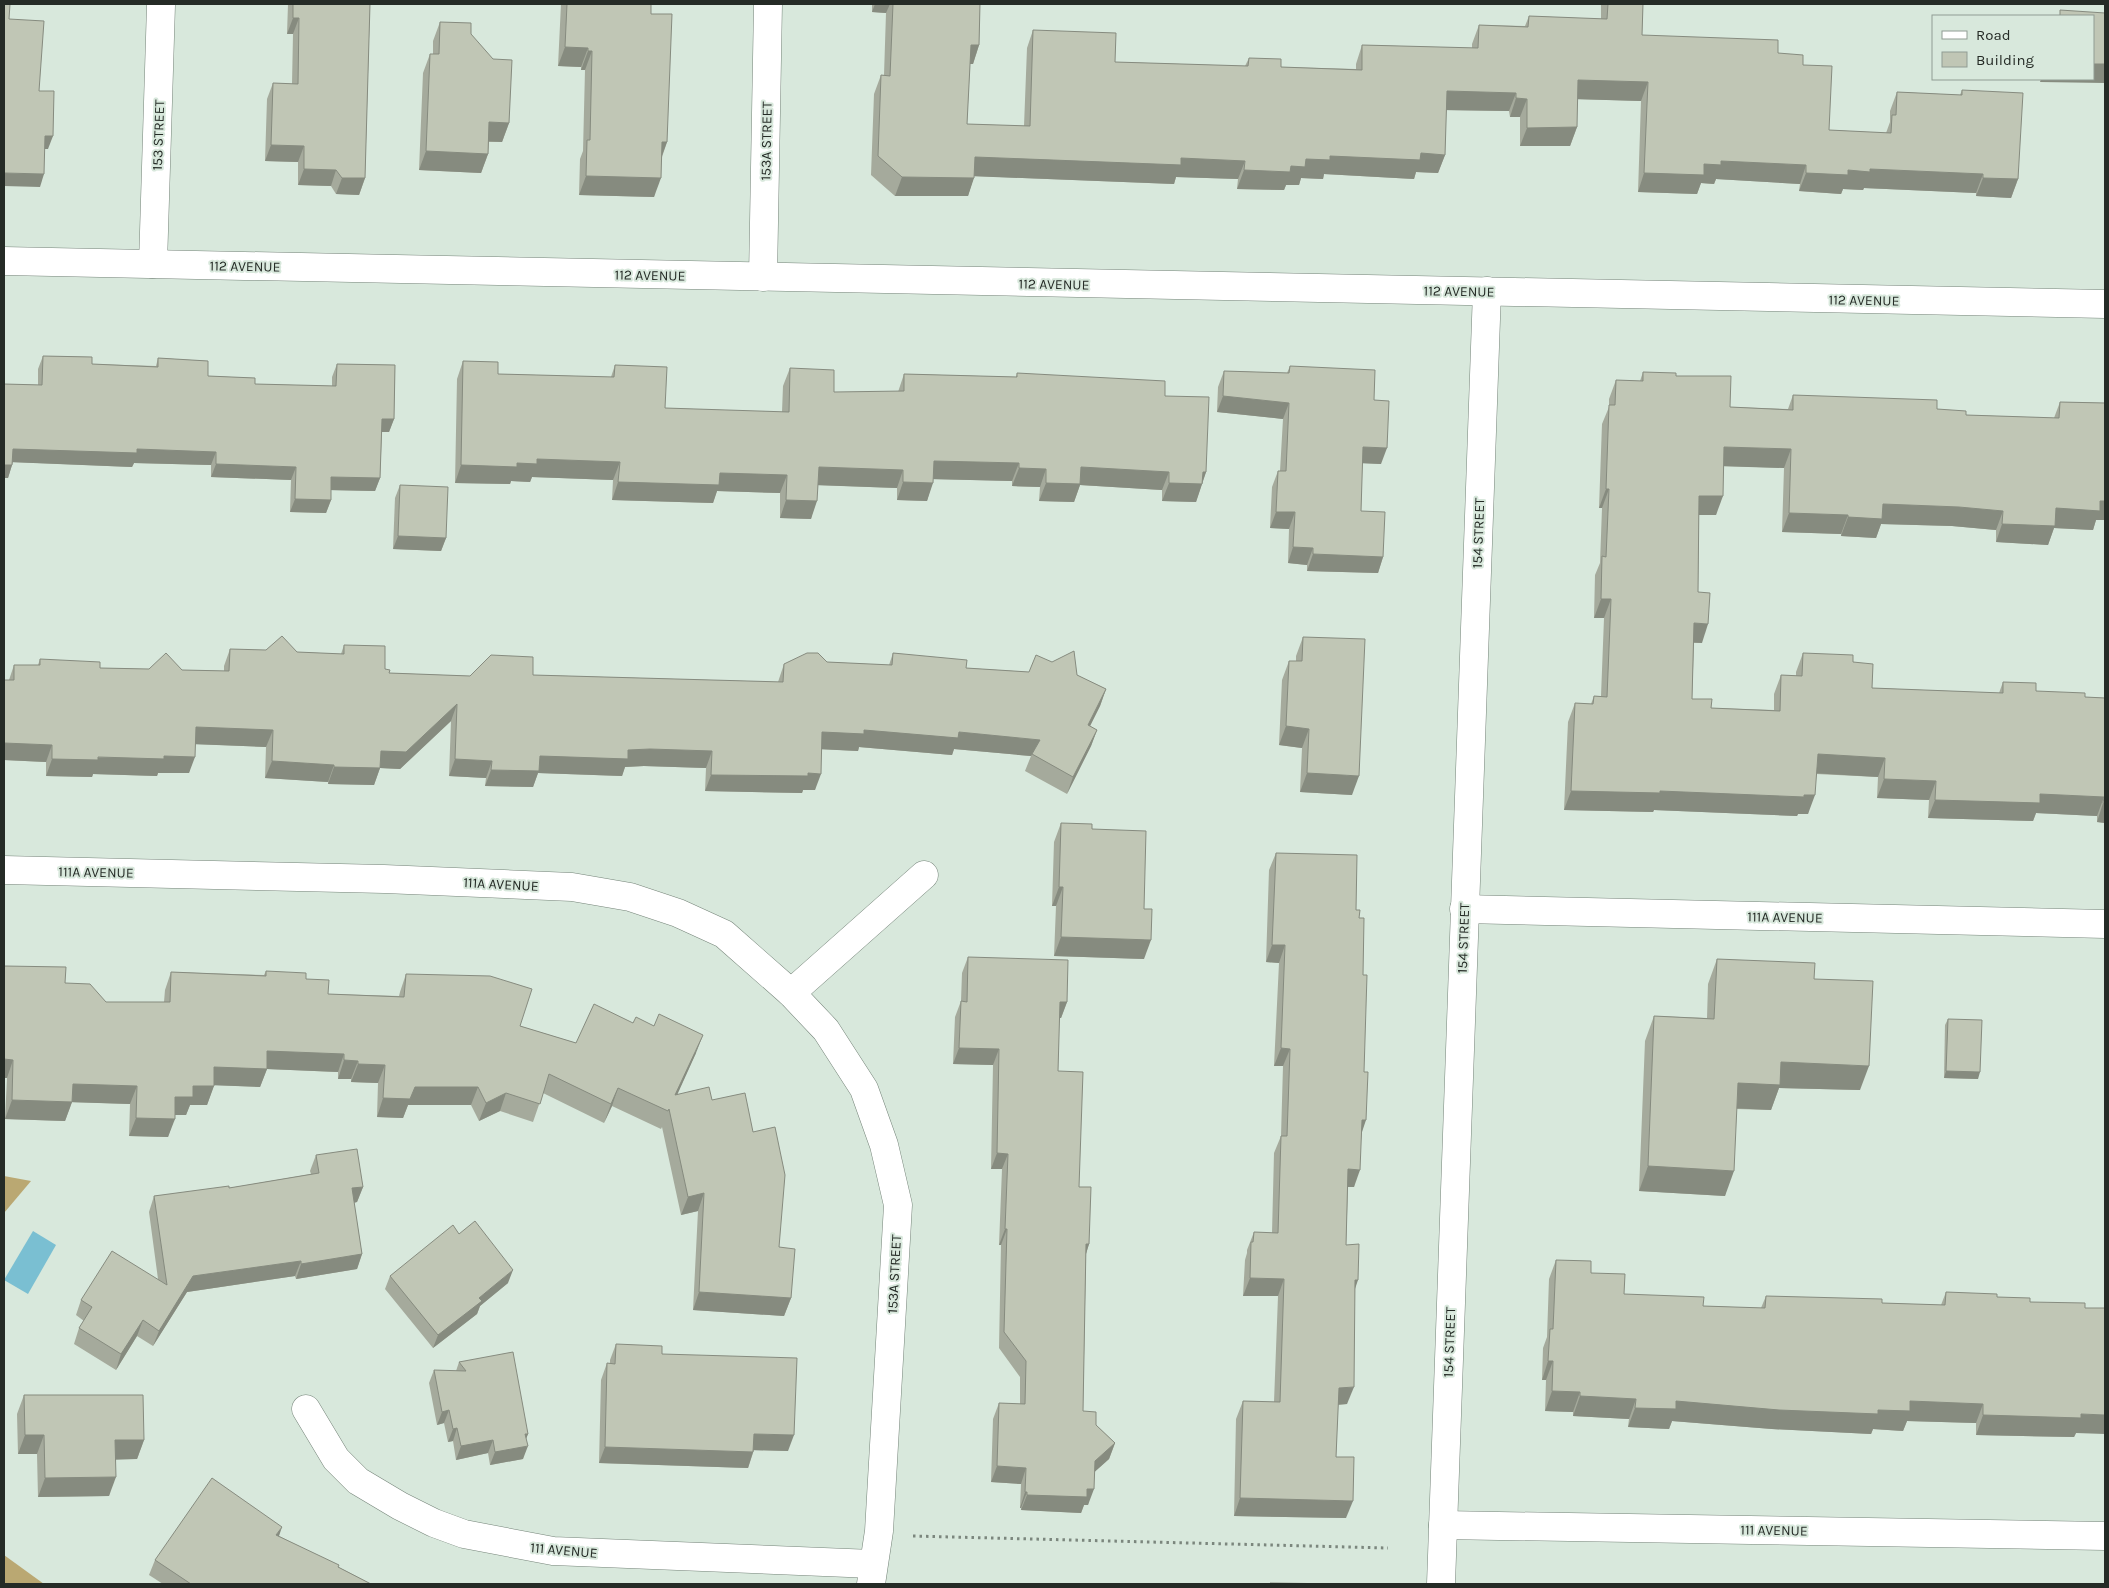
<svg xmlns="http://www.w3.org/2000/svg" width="2109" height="1588" font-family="Karla,sans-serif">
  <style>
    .forest { fill: #baa872 }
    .water { fill: #7abfd2 }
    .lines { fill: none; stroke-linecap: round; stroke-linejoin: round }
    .minor-casing { stroke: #758479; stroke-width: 29 }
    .path { stroke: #7b867d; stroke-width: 3; stroke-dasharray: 2.5 4; stroke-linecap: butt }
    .minor { stroke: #fff; stroke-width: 28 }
    .wall { fill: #a5aa9c }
    .shaded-wall { fill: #868b7f }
    .building { fill: #c0c6b5; stroke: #868b7f }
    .labels { text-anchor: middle; stroke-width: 4; stroke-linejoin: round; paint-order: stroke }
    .street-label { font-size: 14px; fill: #252b26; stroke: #d8e8dc }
  </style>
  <rect width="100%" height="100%" fill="#d8e8dc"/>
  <g class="forest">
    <polygon points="4,1176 31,1181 4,1213"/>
    <polygon points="4,1555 44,1584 4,1584"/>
  </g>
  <polygon class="water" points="33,1231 56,1245 28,1294 4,1280"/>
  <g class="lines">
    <defs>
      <g id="minor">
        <polyline points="4,261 2105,304"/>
        <polyline points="153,264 161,5"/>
        <polyline points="763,277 768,4"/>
        <polyline points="4,870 384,879 572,887 630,897 678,913 724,934 791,993 826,1030 864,1089 884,1145 898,1205 879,1531 871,1584"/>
        <polyline points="1464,909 2105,924"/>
        <polyline points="791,993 924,875"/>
        <polyline points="306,1409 336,1459 358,1481 400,1506 434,1523 464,1534 553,1551 873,1564"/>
        <polyline points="1443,1525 2105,1536"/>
        <polyline points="1441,1584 1487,291"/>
      </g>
    </defs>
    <use href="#minor" class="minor-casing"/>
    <polyline class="path" points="913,1536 1388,1548"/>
    <use href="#minor" class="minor"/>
  </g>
  <g class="wall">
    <polygon points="288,4 370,4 365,178 359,195 336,194 331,186 298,185 298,162 265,161 267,99 273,83 292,84 293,34 287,34"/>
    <polygon points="561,4 651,4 651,14 667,142 662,157 654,197 579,195 580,159 583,151 585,70 581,70 581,67 558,66"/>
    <polygon points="872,4 980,4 979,45 973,64 970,64 967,124 1024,126 1027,48 1033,30 1115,62 1245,66 1249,58 1281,67 1356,69 1356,64 1362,45 1472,48 1472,44 1479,25 1525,26 1529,16 1601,19 1601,4 1643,4 1642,35 1778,53 1803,65 1829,130 1886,133 1890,122 1890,111 1897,92 1960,95 1962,90 2018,179 2011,198 1976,196 1976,193 1864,188 1863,190 1843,189 1841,194 1799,191 1800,184 1716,179 1714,184 1701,183 1697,194 1638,192 1641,101 1577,99 1577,127 1570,146 1520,146 1520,117 1510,117 1509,111 1446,110 1445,155 1438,173 1416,172 1414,179 1324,174 1323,179 1301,178 1299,185 1286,185 1284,190 1237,189 1238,179 1176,177 1174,184 974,176 968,196 895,196 871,175 874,94 881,75 884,75 886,13 872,12"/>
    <polygon points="440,22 471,34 509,123 502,142 489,142 488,154 481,173 419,170 423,73 430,54 433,54 433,41"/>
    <polygon points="43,356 92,357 92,364 156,366 158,358 208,361 208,376 255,378 255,384 332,386 332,377 337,364 395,365 394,419 389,432 382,432 380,478 375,491 331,490 331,500 326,513 290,512 291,480 211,477 211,465 134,463 132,467 13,462 12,465 8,478 4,478 4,384 38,385 38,369"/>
    <polygon points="463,361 498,374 611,377 615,365 665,408 782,412 783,386 790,368 834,392 898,392 904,374 1016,377 1017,373 1165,396 1206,472 1196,502 1162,501 1162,490 1080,485 1074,502 1039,501 1040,487 1012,486 1012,481 933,479 927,501 897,500 897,488 818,485 811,519 780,518 780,493 717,491 713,503 612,500 613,480 532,477 530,482 511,481 510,484 455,483 457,379"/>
    <polygon points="1290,366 1374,400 1381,464 1362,463 1361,511 1383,557 1378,573 1307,571 1307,565 1288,563 1289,529 1270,528 1272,487 1278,471 1280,471 1283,419 1217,412 1218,387 1224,371 1287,373"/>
    <polygon points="1643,372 1676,376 1730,407 1788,409 1793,395 1937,409 1966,415 2054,418 2060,402 2105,403 2105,520 2096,520 2093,530 2054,528 2048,545 1996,542 1996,530 1952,526 1881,524 1876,538 1841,536 1841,534 1782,532 1784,468 1724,466 1716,515 1699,515 1698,592 1702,643 1694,643 1692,699 1711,708 1774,710 1774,694 1781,675 1796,676 1796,672 1803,653 1853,662 1872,688 1999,693 2003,682 2036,691 2085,697 2105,698 2105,823 2097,822 2097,816 2036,813 2033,821 1928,818 1929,800 1877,798 1878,777 1816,774 1808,814 1798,814 1797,816 1654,810 1653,812 1564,810 1568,722 1575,703 1591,704 1594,696 1601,696 1604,618 1594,618 1595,575 1600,563 1602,508 1599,508 1602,424 1609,407 1609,399 1616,380 1640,381"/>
    <polygon points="400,485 446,538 441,551 393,549 395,498"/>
    <polygon points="1303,637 1352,795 1300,792 1302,748 1279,745 1282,680 1289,661 1296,661 1296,656"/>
    <polygon points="344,645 385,669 389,673 470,676 533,675 778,682 784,664 827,662 889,665 893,653 966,668 1077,675 1106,689 1100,706 1090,726 1097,730 1091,746 1067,794 1025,771 1031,756 954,749 952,755 859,747 858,751 821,749 815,790 803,790 802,793 705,791 706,768 644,766 625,767 622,776 538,773 533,787 485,786 486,778 449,776 451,721 400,769 380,768 374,785 328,784 328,782 265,778 266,747 195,744 189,773 158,773 157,776 93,774 92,777 46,776 46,762 4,760 4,680 9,680 14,665 38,665 40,659 100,668 224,671 224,666 230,649 341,654"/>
    <polygon points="1061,823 1092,829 1144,909 1144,959 1054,956 1056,906 1052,906 1054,842"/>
    <polygon points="1276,853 1356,910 1362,1133 1354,1187 1348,1187 1346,1245 1355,1289 1347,1404 1338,1405 1336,1457 1346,1518 1234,1516 1236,1419 1243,1401 1274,1402 1278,1296 1243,1296 1245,1260 1247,1253 1247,1250 1254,1232 1272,1233 1274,1153 1281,1136 1283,1066 1274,1066 1279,963 1266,962 1269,870"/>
    <polygon points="968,957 1067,1002 1061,1018 1059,1018 1058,1071 1079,1187 1089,1244 1086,1254 1083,1411 1096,1425 1115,1443 1109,1459 1094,1472 1088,1505 1084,1505 1081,1513 1021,1510 1021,1508 1020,1508 1021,1484 991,1482 993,1419 999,1403 1020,1404 1020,1377 999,1348 1001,1245 999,1245 1002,1169 991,1169 993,1065 953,1064 955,1017 961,1001 962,973"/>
    <polygon points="1717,959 1814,979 1860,1090 1779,1088 1771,1110 1736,1109 1725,1196 1639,1191 1645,1041 1654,1016 1707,1018 1708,984"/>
    <polygon points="4,966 65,983 106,1002 164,1002 165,990 171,972 264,975 266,971 306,979 328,994 399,996 400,992 406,974 520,1026 576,1043 696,1053 677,1094 712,1100 779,1247 791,1298 784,1316 693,1310 698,1211 681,1215 662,1127 661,1129 612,1106 604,1123 543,1093 533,1122 500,1111 479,1121 471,1105 408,1105 403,1118 377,1117 378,1083 351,1082 351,1079 338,1079 338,1072 267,1069 260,1087 214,1085 207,1105 190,1105 186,1115 175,1115 168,1137 129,1136 130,1104 72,1102 65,1121 5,1119 7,1078"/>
    <polygon points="1948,1019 1978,1079 1944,1078 1945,1025"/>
    <polygon points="316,1155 363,1187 357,1202 354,1203 362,1254 357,1269 296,1279 295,1276 187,1292 153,1346 137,1336 116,1370 74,1344 79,1328 84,1321 76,1315 81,1300 158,1279 149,1212 154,1196 229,1188 311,1174 310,1171"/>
    <polygon points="459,1234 508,1283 480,1306 477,1314 433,1348 385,1289 390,1276"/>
    <polygon points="1556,1260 1591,1273 1624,1294 1703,1306 1761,1308 1766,1296 1882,1303 1941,1305 1946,1292 1997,1297 2030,1302 2076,1433 2074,1437 1976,1435 1976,1423 1907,1421 1903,1431 1873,1429 1871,1434 1772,1429 1672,1421 1669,1429 1628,1427 1629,1419 1573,1416 1573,1412 1545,1411 1546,1380 1542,1380 1543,1348 1547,1337 1549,1279"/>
    <polygon points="616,1344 662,1354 788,1451 754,1450 748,1468 599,1463 601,1380 607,1363 610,1363 610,1360"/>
    <polygon points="459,1362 528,1434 526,1438 523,1459 490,1465 488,1453 456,1460 453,1441 448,1442 444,1423 437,1425 429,1383 434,1370 456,1371"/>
    <polygon points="24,1395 144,1440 137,1459 115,1459 109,1496 38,1497 37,1454 18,1454 17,1414"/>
    <polygon points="279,1536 371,1584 163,1584 149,1575 155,1560"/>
  </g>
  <g class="shaded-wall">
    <polygon points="875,4 890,4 886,13 872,12"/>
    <polygon points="293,18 299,18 293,34 287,34"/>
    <polygon points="971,45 979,45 973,64 964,64"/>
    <polygon points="565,47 588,48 581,67 558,66"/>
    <polygon points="588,51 592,51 585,70 581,70"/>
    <polygon points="2093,64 2105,64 2105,83 2040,82 2041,79 2093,79"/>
    <polygon points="1578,80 1648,82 1641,101 1571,99"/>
    <polygon points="1447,91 1516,93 1509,111 1440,110"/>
    <polygon points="1516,98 1527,99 1520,117 1510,117"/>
    <polygon points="489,122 509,123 502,142 482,141"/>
    <polygon points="1577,127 1570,146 1520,146 1527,128"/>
    <polygon points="45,136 53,136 48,149 40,149"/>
    <polygon points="662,142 667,142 660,161"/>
    <polygon points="271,145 304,146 298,162 265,161"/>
    <polygon points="426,151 488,154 481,173 419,170"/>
    <polygon points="1421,153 1445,155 1438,173 1416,172 1414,179 1324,174 1323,179 1301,178 1299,185 1286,185 1284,190 1237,189 1244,170 1291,166 1306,159 1330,156"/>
    <polygon points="975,157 1181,158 1245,161 1238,179 1176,177 1174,184 969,176"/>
    <polygon points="1721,161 1806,165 1800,184 1716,179 1714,184 1701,183 1697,194 1638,192 1644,173 1704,164"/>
    <polygon points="304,169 336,170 331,186 298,185"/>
    <polygon points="1870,169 1983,174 1976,193 1864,188 1863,190 1843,189 1841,194 1799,191 1806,173"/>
    <polygon points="4,173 44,174 40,187 4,186"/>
    <polygon points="586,176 661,178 654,197 579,195"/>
    <polygon points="902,177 974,178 968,196 895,196"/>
    <polygon points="342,178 365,178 359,195 336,194"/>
    <polygon points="1983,178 2018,179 2011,198 1976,196"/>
    <polygon points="1223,396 1289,403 1283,419 1217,412"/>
    <polygon points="382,419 394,419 389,432 378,432"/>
    <polygon points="1363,447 1387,448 1381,464 1357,463"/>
    <polygon points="1724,447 1791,449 1784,468 1717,466"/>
    <polygon points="13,449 137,449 216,452 211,465 134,463 132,467 8,462"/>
    <polygon points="537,459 620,462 613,480 532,477 530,482 511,481 510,484 455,483 461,465 517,463"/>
    <polygon points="934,461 1019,463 1012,481 928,479"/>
    <polygon points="216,464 296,467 291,480 211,477"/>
    <polygon points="4,465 12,465 8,478 4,478"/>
    <polygon points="819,467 903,470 897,488 813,485"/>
    <polygon points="1081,467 1169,472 1162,490 1080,485 1074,502 1039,501 1046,483"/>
    <polygon points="1019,468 1046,469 1040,487 1012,486"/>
    <polygon points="1203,472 1206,472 1196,502 1162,501 1169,483"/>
    <polygon points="720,473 787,475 780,493 717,491 713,503 612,500 618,482"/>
    <polygon points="331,477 380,478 375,491 326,490"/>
    <polygon points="903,482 933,483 927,501 897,500"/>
    <polygon points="1606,489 1609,489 1602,508 1599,508"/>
    <polygon points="1699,496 1723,496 1716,515 1692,515"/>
    <polygon points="295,499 331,500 326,513 290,512"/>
    <polygon points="786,500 817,501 811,519 780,518"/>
    <polygon points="2100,501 2105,501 2105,520 2096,520 2093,530 2054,528 2048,545 1996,542 2002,524 2056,508"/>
    <polygon points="1883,504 1959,507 2003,511 1996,530 1952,526 1881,524 1876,538 1841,536 1848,517"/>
    <polygon points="1276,512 1295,512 1289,529 1270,528"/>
    <polygon points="1789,513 1848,515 1841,534 1782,532"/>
    <polygon points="398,536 446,538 441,551 393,549"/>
    <polygon points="1293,547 1313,548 1307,565 1288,563"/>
    <polygon points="1313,554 1383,557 1378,573 1307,571"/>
    <polygon points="1601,599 1611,599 1604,618 1594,618"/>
    <polygon points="1694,623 1708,624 1702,643 1687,642"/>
    <polygon points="1106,689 1100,706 1082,742 1088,725"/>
    <polygon points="457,704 451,721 400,769 380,768 374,785 328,784 334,767 381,751"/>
    <polygon points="1286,726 1309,729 1302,748 1279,745"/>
    <polygon points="196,727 273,730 266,747 190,744"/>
    <polygon points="864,730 959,732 1040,740 1031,756 954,749 952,755 859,747 858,751 816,749 822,732"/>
    <polygon points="1097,730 1091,746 1067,794 1073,777"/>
    <polygon points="4,743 52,745 46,762 4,760"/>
    <polygon points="650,749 712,751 706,768 644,766 625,767 622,776 538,773 533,787 485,786 491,770 540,756 628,750"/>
    <polygon points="1818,754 1885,758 1878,777 1811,773"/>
    <polygon points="164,756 195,757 189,773 158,773 157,776 93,774 92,777 46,776 52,759"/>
    <polygon points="455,759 492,761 486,778 449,776"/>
    <polygon points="272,761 334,765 328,782 265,778"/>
    <polygon points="808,773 821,774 815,790 803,790 802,793 705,791 711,775"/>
    <polygon points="1307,773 1359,776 1352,795 1300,792"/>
    <polygon points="1884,779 1936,781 1929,800 1877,798"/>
    <polygon points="1571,791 1660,791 1815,795 1808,814 1798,814 1797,816 1654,810 1653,812 1564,810"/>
    <polygon points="2040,794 2104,797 2097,816 2036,813 2033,821 1928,818 1935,800"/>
    <polygon points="2103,803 2105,803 2105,823 2097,822"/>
    <polygon points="1059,887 1063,887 1056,906 1052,906"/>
    <polygon points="1061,937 1151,940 1144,959 1054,956"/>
    <polygon points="1272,945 1285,945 1279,963 1266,962"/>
    <polygon points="1060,1002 1067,1002 1061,1018 1054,1018"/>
    <polygon points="703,1035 696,1053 669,1113 675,1095"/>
    <polygon points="959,1048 999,1049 993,1065 953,1064"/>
    <polygon points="1281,1048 1290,1049 1283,1066 1274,1066"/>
    <polygon points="267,1051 344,1054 338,1072 267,1069 260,1087 208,1085 214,1067"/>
    <polygon points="4,1059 13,1060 7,1078 4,1078"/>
    <polygon points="344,1060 358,1061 351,1079 338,1079"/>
    <polygon points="1781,1062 1869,1066 1860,1090 1779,1088 1771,1110 1729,1108 1738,1083"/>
    <polygon points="358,1064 385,1065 378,1083 351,1082"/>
    <polygon points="1946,1071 1980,1072 1978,1079 1944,1078"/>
    <polygon points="73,1084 137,1086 130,1104 66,1102"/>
    <polygon points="193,1086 214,1086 207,1105 190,1105 186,1115 169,1115 175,1097"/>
    <polygon points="415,1087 478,1087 471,1105 408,1105 403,1118 377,1117 383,1098"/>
    <polygon points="618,1088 612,1106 604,1123 611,1104"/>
    <polygon points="506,1093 500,1111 479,1121 486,1103"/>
    <polygon points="12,1100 72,1102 65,1121 5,1119"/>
    <polygon points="136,1118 175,1119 168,1137 129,1136"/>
    <polygon points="1362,1120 1366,1120 1360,1138"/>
    <polygon points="997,1153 1008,1154 1002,1169 991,1169"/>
    <polygon points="1648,1166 1734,1171 1725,1196 1639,1191"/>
    <polygon points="1348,1169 1360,1170 1354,1187 1342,1187"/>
    <polygon points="363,1187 357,1202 346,1204 352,1188"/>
    <polygon points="704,1193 698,1211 681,1215 688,1197"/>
    <polygon points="1005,1229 1007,1229 1001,1245 999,1245"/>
    <polygon points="1086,1244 1089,1244 1084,1260"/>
    <polygon points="362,1254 357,1269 296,1279 301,1264"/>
    <polygon points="301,1261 295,1276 187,1292 153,1346 159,1331 193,1276"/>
    <polygon points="513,1270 508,1283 480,1306 477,1314 433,1348 438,1335 479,1298"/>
    <polygon points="1250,1278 1284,1279 1278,1296 1243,1296"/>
    <polygon points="1355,1280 1358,1280 1352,1298"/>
    <polygon points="699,1292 791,1298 784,1316 693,1310"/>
    <polygon points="143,1320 137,1336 116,1370 121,1354"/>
    <polygon points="1548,1361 1553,1361 1546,1380 1542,1380"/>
    <polygon points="1354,1387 1347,1404 1332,1405 1339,1388"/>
    <polygon points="1552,1391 1580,1392 1573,1412 1545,1411"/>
    <polygon points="1580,1396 1636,1399 1629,1419 1573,1416"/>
    <polygon points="1676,1401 1878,1410 1910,1401 1983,1404 1976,1423 1907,1421 1903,1431 1873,1429 1871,1434 1772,1429 1672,1421 1669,1429 1628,1427 1635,1408"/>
    <polygon points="449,1410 444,1423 437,1425 442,1412"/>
    <polygon points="2081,1414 2105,1415 2105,1434 2076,1433 2074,1437 1976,1435 1983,1415"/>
    <polygon points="457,1428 453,1441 448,1442 453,1429"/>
    <polygon points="525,1434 528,1434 523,1447 528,1446 523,1459 490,1465 495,1452"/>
    <polygon points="754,1434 794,1435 788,1451 748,1450"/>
    <polygon points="25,1435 44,1435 37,1454 18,1454"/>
    <polygon points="115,1440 144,1440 137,1459 108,1460"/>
    <polygon points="493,1440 488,1453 456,1460 461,1446"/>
    <polygon points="1115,1443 1109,1459 1089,1477 1095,1461"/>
    <polygon points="605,1447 753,1452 748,1468 599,1463"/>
    <polygon points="997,1466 1026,1468 1021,1484 991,1482"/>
    <polygon points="116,1477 109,1496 38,1497 45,1478"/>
    <polygon points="1087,1489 1094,1489 1088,1505 1084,1505 1081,1513 1021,1510 1027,1495"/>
    <polygon points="1025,1492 1027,1492 1021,1508 1020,1508"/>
    <polygon points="1240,1498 1353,1501 1346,1518 1234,1516"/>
    <polygon points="282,1527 277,1542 276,1535"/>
  </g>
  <g class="building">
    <polygon points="4,4 10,4 9,19 44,21 39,91 54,91 53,136 45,136 44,174 4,173"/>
    <polygon points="293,4 370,4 365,178 342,178 336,170 304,169 304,146 271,145 273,83 298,84 299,18 293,18"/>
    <polygon points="567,4 651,4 651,14 672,14 667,142 662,142 661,178 586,176 587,140 590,140 592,51 588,51 588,48 565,47"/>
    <polygon points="893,4 980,4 979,45 971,45 967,124 1030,126 1033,30 1116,33 1115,62 1248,66 1249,58 1281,59 1281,67 1362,70 1362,45 1478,48 1479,25 1528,27 1529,16 1607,19 1608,4 1643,4 1642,35 1778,40 1778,53 1803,55 1803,65 1832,66 1829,130 1891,133 1892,115 1896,115 1897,92 1962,95 1962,90 2023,93 2018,179 1983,178 1983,174 1870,169 1870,172 1848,170 1848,175 1806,173 1806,165 1721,161 1721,165 1704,164 1704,175 1644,173 1648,82 1578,80 1577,127 1527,128 1527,99 1516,98 1516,93 1447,91 1445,155 1421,153 1420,160 1330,156 1330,160 1306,159 1305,167 1291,166 1290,172 1244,170 1245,161 1181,158 1181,165 975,157 974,178 902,177 878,156 881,75 890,76"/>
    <polygon points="2060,10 2105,13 2105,64 2093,64 2093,16 2060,16"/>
    <polygon points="440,22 471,23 471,34 493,59 512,60 509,123 489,122 488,154 426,151 430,54 439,54"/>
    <polygon points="43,356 92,357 92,364 158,367 158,358 208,361 208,376 255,378 255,384 336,386 337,364 395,365 394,419 382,419 380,478 331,477 331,500 295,499 296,467 216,464 216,452 137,449 137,453 13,449 12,465 4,465 4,384 42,385"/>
    <polygon points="463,361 498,362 498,374 614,377 615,365 667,367 665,408 789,412 790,368 834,370 834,392 904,391 904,374 1017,377 1017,373 1165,381 1165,396 1209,397 1206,472 1203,472 1202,484 1169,483 1169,472 1081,467 1080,484 1046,483 1046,469 1019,468 1019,463 934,461 933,483 903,482 903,470 819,467 817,501 786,500 787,475 720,473 719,485 618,482 620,462 537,459 537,464 517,463 517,467 461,465"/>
    <polygon points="1290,366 1375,370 1374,400 1389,401 1387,448 1363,447 1361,511 1385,512 1383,557 1313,554 1313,548 1293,547 1295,512 1276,512 1278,471 1286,471 1289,403 1223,396 1224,371 1289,373"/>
    <polygon points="1643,372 1676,373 1676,376 1731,376 1730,407 1793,410 1793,395 1937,400 1937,409 1966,411 1966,415 2059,418 2060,402 2105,403 2105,501 2100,501 2100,511 2056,508 2055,526 2002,524 2003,511 1959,507 1883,504 1882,519 1848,517 1848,515 1789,513 1791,449 1724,447 1723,496 1699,496 1698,592 1710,593 1708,624 1694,623 1692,699 1712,699 1711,708 1780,711 1781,675 1802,676 1803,653 1853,655 1853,662 1873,664 1872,688 2003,693 2003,682 2036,683 2036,691 2085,693 2085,697 2105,698 2105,803 2103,803 2104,797 2040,794 2040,803 1935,800 1936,781 1884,779 1885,758 1818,754 1815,795 1804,795 1804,797 1660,791 1660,793 1571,791 1575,703 1593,704 1594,696 1607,697 1611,599 1601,599 1602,556 1606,557 1609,489 1606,489 1609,405 1615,405 1616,380 1643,381"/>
    <polygon points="400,485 448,487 446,538 398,536"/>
    <polygon points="282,636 297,652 344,654 344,645 385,646 385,669 390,670 389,673 470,676 491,655 533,657 533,675 783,682 784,664 807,653 818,653 827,662 892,665 893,653 967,660 966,668 1029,672 1036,655 1052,662 1074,651 1077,675 1106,689 1088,725 1097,730 1073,777 1032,754 1040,740 959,732 958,738 864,730 864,734 822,732 821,774 808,773 808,776 711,775 712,751 650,749 628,750 628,759 540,756 539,771 491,770 492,761 455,759 457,704 406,752 381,751 380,768 334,767 334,765 272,761 273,730 196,727 195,757 164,756 164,759 98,757 98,760 52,759 52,745 4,743 4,680 14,680 14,665 40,665 40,659 100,662 100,668 149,669 166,653 182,670 229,671 230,649 266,650"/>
    <polygon points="1303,637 1365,639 1359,776 1307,773 1309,729 1286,726 1289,661 1302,661"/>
    <polygon points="1061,823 1092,824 1092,829 1146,831 1144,909 1152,909 1151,940 1061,937 1063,887 1059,887"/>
    <polygon points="1276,853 1357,855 1356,910 1360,910 1359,918 1364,918 1363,975 1367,975 1364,1072 1368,1072 1366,1120 1362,1120 1360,1170 1348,1169 1346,1245 1359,1244 1358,1280 1355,1280 1354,1387 1339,1388 1336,1457 1354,1457 1353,1501 1240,1498 1243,1401 1280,1402 1284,1279 1250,1278 1251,1242 1253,1242 1254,1232 1278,1233 1281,1136 1287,1136 1290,1049 1281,1048 1285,945 1272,945"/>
    <polygon points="968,957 1068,960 1067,1002 1060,1002 1058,1071 1083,1072 1079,1187 1091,1187 1089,1244 1086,1244 1083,1411 1096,1412 1096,1425 1115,1443 1095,1461 1094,1489 1087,1489 1087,1497 1027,1495 1027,1492 1025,1492 1026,1468 997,1466 999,1403 1025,1404 1026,1361 1004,1332 1007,1229 1005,1229 1008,1154 997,1153 999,1049 959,1048 961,1001 967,1002"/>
    <polygon points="1717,959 1815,963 1814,979 1873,981 1869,1066 1781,1062 1780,1085 1738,1083 1734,1171 1648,1166 1654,1016 1714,1019"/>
    <polygon points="4,966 66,967 65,983 90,984 106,1002 170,1002 171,972 266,976 266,971 306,973 306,979 329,980 328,994 404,997 406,974 490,976 532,989 520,1026 576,1043 594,1004 633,1023 636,1017 654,1026 659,1014 703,1035 675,1095 709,1087 712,1100 745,1093 753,1132 775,1127 785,1175 779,1247 795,1249 791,1298 699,1292 704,1193 688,1197 669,1109 668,1111 618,1088 611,1104 549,1074 540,1104 506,1093 486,1103 478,1087 415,1087 410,1099 383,1098 385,1065 358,1064 358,1061 344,1060 344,1054 267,1051 267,1069 214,1067 214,1086 193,1086 193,1097 175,1097 175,1119 136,1118 137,1086 73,1084 72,1102 12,1100 13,1060 4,1059"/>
    <polygon points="1948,1019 1982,1020 1980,1072 1946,1071"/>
    <polygon points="357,1149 363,1187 352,1188 362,1254 301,1264 301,1261 193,1276 159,1331 143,1320 121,1354 79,1328 92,1307 81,1300 112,1251 167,1285 154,1196 229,1186 229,1188 319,1173 316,1155"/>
    <polygon points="475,1221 513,1270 479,1298 482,1301 438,1335 390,1276 453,1225 459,1234"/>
    <polygon points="1556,1260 1591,1261 1591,1273 1625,1274 1624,1294 1704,1297 1703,1306 1765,1308 1766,1296 1882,1299 1882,1303 1945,1305 1946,1292 1997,1294 1997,1297 2030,1298 2030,1302 2085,1303 2085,1308 2105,1308 2105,1415 2081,1414 2081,1418 1983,1415 1983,1404 1910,1401 1910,1411 1878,1410 1878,1414 1779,1410 1676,1401 1676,1409 1635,1408 1636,1399 1580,1396 1580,1392 1552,1391 1553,1361 1548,1361 1550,1329 1553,1329"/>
    <polygon points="616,1344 662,1346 662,1354 797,1358 794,1435 754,1434 753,1452 605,1447 607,1363 615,1364"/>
    <polygon points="513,1352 528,1434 525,1434 528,1446 495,1452 493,1440 461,1446 457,1428 453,1429 449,1410 442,1412 434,1370 466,1371 459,1362"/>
    <polygon points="24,1395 143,1395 144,1440 115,1440 116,1477 45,1478 44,1435 25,1435"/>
    <polygon points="212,1478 282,1527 276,1535 339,1565 338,1567 371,1584 191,1584 155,1560"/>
    <polygon points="1270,1583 1345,1584 1270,1584"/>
  </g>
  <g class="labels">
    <g class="street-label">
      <text transform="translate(158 135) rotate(-88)" y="5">153 STREET</text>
      <text transform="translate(766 141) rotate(-89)" y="5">153A STREET</text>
      <text transform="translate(245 266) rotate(1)" y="5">112 AVENUE</text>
      <text transform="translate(650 275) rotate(1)" y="5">112 AVENUE</text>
      <text transform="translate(1054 284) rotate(1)" y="5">112 AVENUE</text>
      <text transform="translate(1459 291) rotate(1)" y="5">112 AVENUE</text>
      <text transform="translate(1864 300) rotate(1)" y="5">112 AVENUE</text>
      <text transform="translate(1478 533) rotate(-88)" y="5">154 STREET</text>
      <text transform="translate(96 872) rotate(1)" y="5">111A AVENUE</text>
      <text transform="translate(501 884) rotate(3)" y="5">111A AVENUE</text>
      <text transform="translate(1785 917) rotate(1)" y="5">111A AVENUE</text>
      <text transform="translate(1463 938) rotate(-88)" y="5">154 STREET</text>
      <text transform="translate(894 1274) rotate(-87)" y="5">153A STREET</text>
      <text transform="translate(1449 1342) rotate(-88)" y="5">154 STREET</text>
      <text transform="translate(1774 1530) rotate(1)" y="5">111 AVENUE</text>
      <text transform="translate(564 1550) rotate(5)" y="5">111 AVENUE</text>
    </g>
  </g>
  <rect width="2109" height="1588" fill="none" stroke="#252b26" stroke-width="10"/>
  <rect x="1932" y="15" width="162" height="65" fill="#d8e8dc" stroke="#909c93"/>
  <rect x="1942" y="31" width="25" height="8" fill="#ffffff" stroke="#909c93"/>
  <text x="1976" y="40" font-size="15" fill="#252b26">Road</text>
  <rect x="1942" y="52" width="25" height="15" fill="#c0c6b5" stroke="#909c93"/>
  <text x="1976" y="65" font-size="15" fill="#252b26">Building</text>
</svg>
